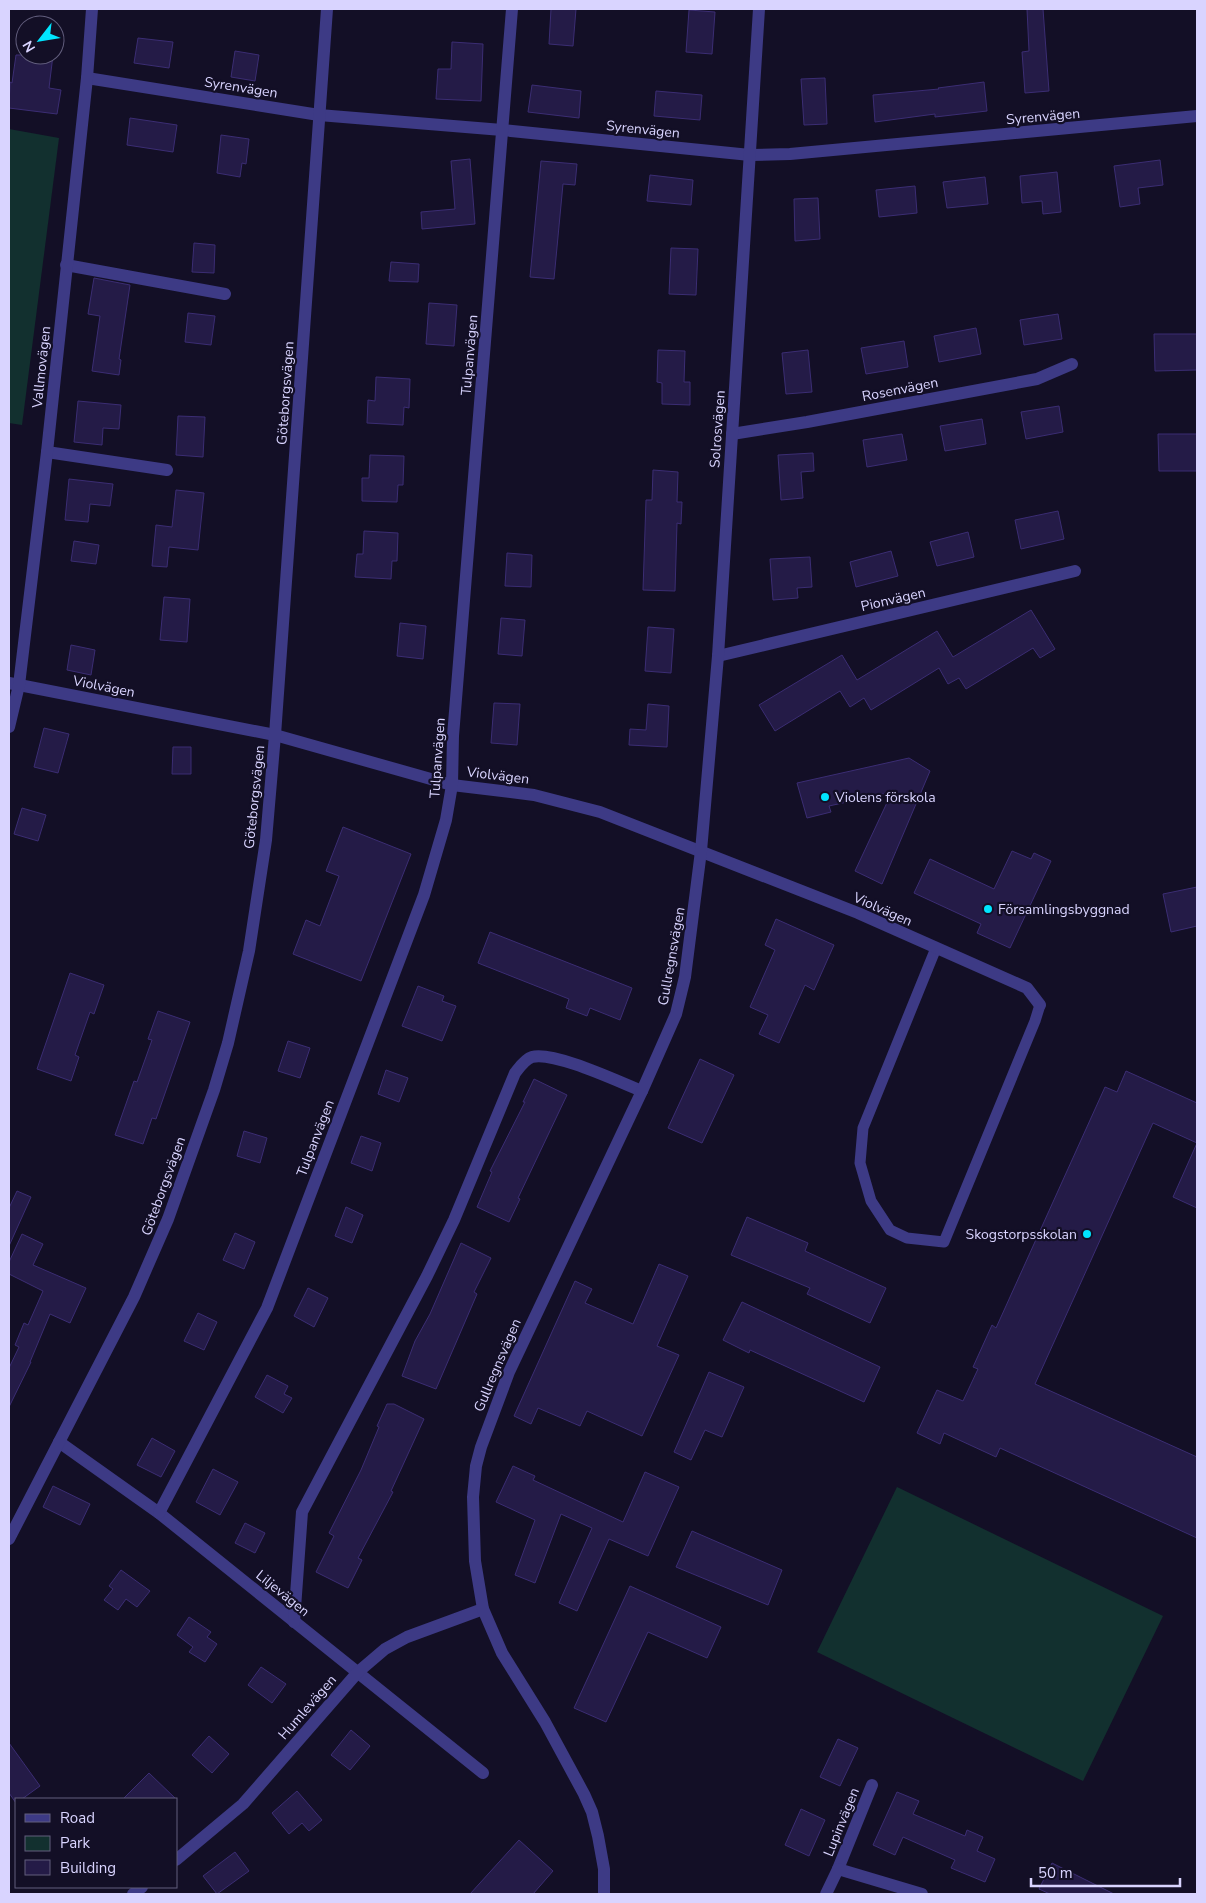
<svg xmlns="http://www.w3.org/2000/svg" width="1206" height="1903" font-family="'Nunito Sans',sans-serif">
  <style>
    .green { fill: #12302f }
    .building { fill: #241b47; stroke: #3b2d73 }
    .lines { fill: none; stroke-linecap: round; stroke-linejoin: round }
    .service { stroke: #3d3a85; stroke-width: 11 }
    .minor { stroke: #3d3a85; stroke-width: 12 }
    .tertiary { stroke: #3d3a85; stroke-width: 12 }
    .poi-dot { fill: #00e5ff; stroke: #130f26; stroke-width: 2 }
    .labels { text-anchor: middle; stroke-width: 4.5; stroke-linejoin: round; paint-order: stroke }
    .street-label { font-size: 14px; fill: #d9d4ff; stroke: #130f26 }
    .poi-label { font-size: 14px; fill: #d9d4ff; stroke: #130f26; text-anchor: start }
  </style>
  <rect width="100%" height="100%" fill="#130f26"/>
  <g class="green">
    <polygon points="9,129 59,138 22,425 9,423"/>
    <polygon points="897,1487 1163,1616 1083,1781 817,1652"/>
  </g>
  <g class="building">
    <polygon points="551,9 576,9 573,46 549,44"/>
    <polygon points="1027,9 1043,9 1049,91 1025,93 1022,52 1029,51"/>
    <polygon points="689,10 715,12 712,54 686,52"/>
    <polygon points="138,38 173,42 169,68 134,63"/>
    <polygon points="452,42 483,44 481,101 436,99 438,69 451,69"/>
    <polygon points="235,51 259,55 255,81 231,77"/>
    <polygon points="16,55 53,55 49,88 61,90 57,114 9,108 10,82 12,83"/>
    <polygon points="825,78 827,124 804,125 801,79"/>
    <polygon points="984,82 987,111 935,117 935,114 875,122 873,95 939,89 938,88"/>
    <polygon points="532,85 581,91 579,118 528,112"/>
    <polygon points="656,91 702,95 700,120 654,116"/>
    <polygon points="130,118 177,125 173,152 127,145"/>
    <polygon points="221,135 249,139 246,164 242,163 240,177 217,173"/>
    <polygon points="470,159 475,224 422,229 421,212 455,209 451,161"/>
    <polygon points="1160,160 1163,185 1138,188 1140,204 1120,207 1114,166"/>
    <polygon points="541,161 577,164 575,185 563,184 554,279 530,277"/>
    <polygon points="1057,172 1061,212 1043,214 1042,201 1022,203 1020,176"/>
    <polygon points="650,175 693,180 691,205 647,201"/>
    <polygon points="985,177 988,204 947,208 943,182"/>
    <polygon points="915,186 917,213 879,217 876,190"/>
    <polygon points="818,198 820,239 795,241 794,199"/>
    <polygon points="194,243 215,245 214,273 192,272"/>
    <polygon points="671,248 698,249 696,295 669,294"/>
    <polygon points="391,262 419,264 418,282 389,281"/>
    <polygon points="94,278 130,285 119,359 121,360 119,375 92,371 100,316 88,314"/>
    <polygon points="429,303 457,305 454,346 426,344"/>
    <polygon points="188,313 215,316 211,345 185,342"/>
    <polygon points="1058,314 1062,339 1024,345 1020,320"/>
    <polygon points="976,328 981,354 939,362 934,336"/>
    <polygon points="1154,334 1197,334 1197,370 1155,371"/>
    <polygon points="904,341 908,367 866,374 861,348"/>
    <polygon points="658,350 685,351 684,382 690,382 690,405 662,404 662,383 657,382"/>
    <polygon points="808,350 812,392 786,394 782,353"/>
    <polygon points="376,377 410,379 409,408 404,407 403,425 367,423 368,400 375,401"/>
    <polygon points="78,401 121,405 119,429 103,428 102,445 74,442"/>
    <polygon points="1059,406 1063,432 1026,439 1021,412"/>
    <polygon points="178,416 205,417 203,457 176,455"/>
    <polygon points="982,419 986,444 945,451 940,426"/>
    <polygon points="902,434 907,460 867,467 863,440"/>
    <polygon points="1158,434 1197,434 1197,471 1159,471"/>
    <polygon points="813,453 814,471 801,472 803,498 781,500 778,455"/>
    <polygon points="370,455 404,456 403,485 398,485 397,502 362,501 362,478 369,478"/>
    <polygon points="653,470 678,472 677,502 682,502 681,524 677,523 675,591 643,590 646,500 652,500"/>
    <polygon points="69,479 113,484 110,506 90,504 88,522 65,520"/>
    <polygon points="176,490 204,493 198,550 169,547 167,567 152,566 156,525 172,527"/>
    <polygon points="1058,511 1064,539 1021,549 1015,520"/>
    <polygon points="364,531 398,533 397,561 392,561 391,579 355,577 357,554 363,554"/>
    <polygon points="968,532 974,557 937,566 930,542"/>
    <polygon points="74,541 99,545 96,564 71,561"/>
    <polygon points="891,551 898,576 856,587 850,562"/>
    <polygon points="507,553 532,555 531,587 505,586"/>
    <polygon points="810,557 812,587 797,588 798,598 773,600 770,559"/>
    <polygon points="164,597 190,599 187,642 160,640"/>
    <polygon points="1031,610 1055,649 1040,658 1033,648 966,689 959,678 948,684 939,668 871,710 864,698 850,707 840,691 775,731 759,705 842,655 857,680 937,631 953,657"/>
    <polygon points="501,618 525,620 522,656 498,654"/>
    <polygon points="400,623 426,626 423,659 397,656"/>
    <polygon points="648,627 674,629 671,673 645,671"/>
    <polygon points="71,645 95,650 91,675 67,670"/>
    <polygon points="494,703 520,704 517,745 491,743"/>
    <polygon points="648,704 669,706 667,747 629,745 630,729 646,730"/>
    <polygon points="44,728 69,734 58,773 34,767"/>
    <polygon points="173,747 191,747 191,774 172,774"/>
    <polygon points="909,758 930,771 882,884 855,871 892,792 829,806 831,812 807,818 797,783"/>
    <polygon points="22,808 46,815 38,841 14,834"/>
    <polygon points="343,827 411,854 361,981 293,954 306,920 320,926 339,876 326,871"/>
    <polygon points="1012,851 1031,859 1034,853 1051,861 1010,948 977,933 981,924 914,893 930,859 994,889"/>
    <polygon points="1197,887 1197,926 1171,932 1163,894"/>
    <polygon points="776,919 834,945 814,990 805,985 779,1043 759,1034 768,1015 750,1007 775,950 765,945"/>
    <polygon points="490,932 632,988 620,1020 590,1008 587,1016 566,1008 569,999 478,963"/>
    <polygon points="70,973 104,985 94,1014 90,1012 75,1055 79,1057 71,1081 37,1069"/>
    <polygon points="418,986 444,996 442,1001 456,1006 442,1041 402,1026"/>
    <polygon points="158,1011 190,1022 156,1119 152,1118 143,1144 115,1135 134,1081 137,1082 152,1040 148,1039"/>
    <polygon points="288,1041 310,1048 300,1078 278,1071"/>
    <polygon points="700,1059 734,1075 702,1143 668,1128"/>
    <polygon points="386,1070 408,1078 399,1102 378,1094"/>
    <polygon points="1126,1071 1197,1103 1197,1208 1173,1197 1197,1143 1153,1123 1035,1384 1197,1457 1197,1538 1000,1448 996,1457 944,1433 940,1444 917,1433 937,1390 963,1401 978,1369 973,1367 992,1325 996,1328 1105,1087 1117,1092"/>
    <polygon points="534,1079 567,1095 518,1198 520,1199 509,1222 477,1207 492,1172 490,1171 525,1102 523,1102"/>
    <polygon points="244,1131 267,1138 260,1163 237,1156"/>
    <polygon points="361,1136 381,1143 372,1171 351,1163"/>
    <polygon points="17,1191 31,1197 9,1246 9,1208"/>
    <polygon points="346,1207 363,1215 352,1243 335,1236"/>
    <polygon points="747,1217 808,1243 805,1251 886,1288 870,1323 807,1294 810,1288 731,1255"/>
    <polygon points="235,1233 255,1242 244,1269 223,1260"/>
    <polygon points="22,1234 43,1244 33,1265 86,1288 70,1323 50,1314 30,1362 31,1362 9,1407 9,1368 19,1347 15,1345 24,1323 28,1325 43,1291 9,1274 9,1262"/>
    <polygon points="461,1243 491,1258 474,1292 477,1294 436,1389 402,1376 415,1341 430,1314"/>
    <polygon points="659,1264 688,1276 657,1346 679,1355 642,1436 587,1411 580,1426 538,1408 531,1424 514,1416 575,1281 592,1289 585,1303 633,1324"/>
    <polygon points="308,1288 328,1298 314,1327 294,1316"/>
    <polygon points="742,1302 880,1367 864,1402 750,1350 749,1353 723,1340"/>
    <polygon points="198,1313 217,1322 204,1350 184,1341"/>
    <polygon points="709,1372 744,1387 722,1437 705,1430 691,1460 674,1452"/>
    <polygon points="267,1375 288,1386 284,1394 292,1398 283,1413 255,1397"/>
    <polygon points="387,1404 394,1404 424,1419 391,1491 393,1492 358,1558 362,1560 348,1588 316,1572 334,1536 329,1533 361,1470 379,1427 377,1426"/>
    <polygon points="152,1438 175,1451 161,1477 137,1465"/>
    <polygon points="513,1466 535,1476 533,1480 623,1522 645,1472 679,1487 648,1556 609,1539 577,1611 559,1603 592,1528 561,1514 535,1583 515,1575 535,1520 496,1502"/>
    <polygon points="213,1469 238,1482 220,1515 196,1502"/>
    <polygon points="53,1486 90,1504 80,1525 43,1507"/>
    <polygon points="245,1523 265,1533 255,1553 235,1543"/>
    <polygon points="692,1531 782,1570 768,1605 676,1567"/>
    <polygon points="121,1570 150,1591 137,1607 126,1599 118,1610 104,1600 113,1589 109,1586"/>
    <polygon points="630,1586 721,1627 707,1658 648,1632 606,1722 574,1708"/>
    <polygon points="189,1617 211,1632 207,1637 217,1644 205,1662 189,1652 193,1647 177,1635"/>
    <polygon points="261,1667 286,1684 272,1703 248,1685"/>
    <polygon points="351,1730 370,1746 350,1770 331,1755"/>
    <polygon points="209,1736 229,1754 212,1773 192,1755"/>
    <polygon points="838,1739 858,1748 840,1786 820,1777"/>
    <polygon points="9,1743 40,1786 22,1799 16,1799 16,1803 9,1793"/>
    <polygon points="149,1773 176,1799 123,1799"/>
    <polygon points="297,1791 322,1820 309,1831 302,1823 289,1834 272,1813"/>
    <polygon points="897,1792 919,1801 913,1814 965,1836 967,1830 983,1837 977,1851 995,1859 985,1882 951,1868 955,1860 903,1837 895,1855 873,1845"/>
    <polygon points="801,1809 825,1820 809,1856 785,1845"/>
    <polygon points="519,1840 553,1871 533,1894 470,1894"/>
    <polygon points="235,1852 249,1871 217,1894 203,1876"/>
    <polygon points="1052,1863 1114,1894 1050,1894 1039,1889"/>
  </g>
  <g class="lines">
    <polyline class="service" points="936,948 863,1128 860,1163 871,1201 890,1230 907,1238 944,1242 1035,1021 1040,1005"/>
    <g class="minor">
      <polyline points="87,78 319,115 502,130 750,155 790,154 1197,116"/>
      <polyline points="66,265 225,294"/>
      <polyline points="732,434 807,422 1037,379 1072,364"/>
      <polyline points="47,452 167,470"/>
      <polyline points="718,656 1075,571"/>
      <polyline points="9,683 275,735 452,785 534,795 600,812 858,913 1027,988 1040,1005"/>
      <polyline points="9,727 19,685 47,452 87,78 92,9"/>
      <polyline points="59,1442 159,1513 483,1773"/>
      <polyline points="159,1513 267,1308 424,895 446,820 452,785 453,736 512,9"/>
      <path d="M294 1622 302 1512 427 1276 454 1220 515 1073C519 1068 525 1059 532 1057 554 1051 619 1082 642 1091"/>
      <polyline points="176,1860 243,1804 358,1672 385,1649 407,1637 483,1609"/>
      <polyline points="838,1869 872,1785"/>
      <polyline points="133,1894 142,1887"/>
      <polyline points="604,1894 604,1869 598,1836 592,1812 584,1794 545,1722 502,1653 483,1609 475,1561 473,1497 476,1466 481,1447 509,1372 642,1091 676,1014 685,977 701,851 718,656 759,9"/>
      <polyline points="826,1894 838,1869 922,1894"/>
    </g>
    <polyline class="tertiary" points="9,1539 134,1297 168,1219 214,1090 228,1043 249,951 266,840 275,735 327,9"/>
  </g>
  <g class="poi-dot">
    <circle cx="825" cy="797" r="5"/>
    <circle cx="988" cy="909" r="5"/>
    <circle cx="1087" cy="1234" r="5"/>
  </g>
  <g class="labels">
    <g class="street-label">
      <text transform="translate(241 87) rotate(9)" y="5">Syrenvägen</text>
      <text transform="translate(1043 116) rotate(-5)" y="5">Syrenvägen</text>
      <text transform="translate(643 129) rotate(6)" y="5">Syrenvägen</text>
      <text transform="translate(469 355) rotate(-85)" y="5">Tulpanvägen</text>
      <text transform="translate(41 367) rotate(-84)" y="5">Vallmovägen</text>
      <text transform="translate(900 389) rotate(-11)" y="5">Rosenvägen</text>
      <text transform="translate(285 393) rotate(-86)" y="5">Göteborgsvägen</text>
      <text transform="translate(717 429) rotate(-86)" y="5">Solrosvägen</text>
      <text transform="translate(893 599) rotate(-13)" y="5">Pionvägen</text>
      <text transform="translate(104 686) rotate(11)" y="5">Violvägen</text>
      <text transform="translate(437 758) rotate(-86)" y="5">Tulpanvägen</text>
      <text transform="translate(498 775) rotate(7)" y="5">Violvägen</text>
      <text transform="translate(254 797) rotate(-84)" y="5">Göteborgsvägen</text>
      <text transform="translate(883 909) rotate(24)" y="5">Violvägen</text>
      <text transform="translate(671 956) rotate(-80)" y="5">Gullregnsvägen</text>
      <text transform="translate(315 1138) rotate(-69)" y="5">Tulpanvägen</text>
      <text transform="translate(163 1186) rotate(-70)" y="5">Göteborgsvägen</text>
      <text transform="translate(497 1365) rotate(-67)" y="5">Gullregnsvägen</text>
      <text transform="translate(283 1593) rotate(39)" y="5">Liljevägen</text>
      <text transform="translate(307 1707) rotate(-49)" y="5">Humlevägen</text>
      <text transform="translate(841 1822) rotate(-68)" y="5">Lupinvägen</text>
    </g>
    <g class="poi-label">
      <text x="835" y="802">Violens förskola</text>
      <text x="998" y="914">Församlingsbyggnad</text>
      <text x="1077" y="1239" text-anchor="end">Skogstorpsskolan</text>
    </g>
  </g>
  <rect width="1206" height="1903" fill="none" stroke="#d9d4ff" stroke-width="20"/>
  <rect x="15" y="1798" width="162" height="90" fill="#130f26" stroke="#625e7d"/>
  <rect x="25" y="1814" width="25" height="8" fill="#3d3a85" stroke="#625e7d"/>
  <text x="60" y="1823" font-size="15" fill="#d9d4ff">Road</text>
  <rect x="25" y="1836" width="25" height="15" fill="#12302f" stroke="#625e7d"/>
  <text x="60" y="1848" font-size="15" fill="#d9d4ff">Park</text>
  <rect x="25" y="1860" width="25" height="15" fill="#241b47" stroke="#625e7d"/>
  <text x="60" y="1873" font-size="15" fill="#d9d4ff">Building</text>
  <g transform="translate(40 40) rotate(239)"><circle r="24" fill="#130f26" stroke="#625e7d"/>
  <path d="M0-4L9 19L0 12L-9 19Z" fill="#00e5ff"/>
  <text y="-8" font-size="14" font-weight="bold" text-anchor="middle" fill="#d9d4ff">N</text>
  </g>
  <path d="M1031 1878v8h149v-8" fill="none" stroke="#d9d4ff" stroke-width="2.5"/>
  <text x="1038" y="1878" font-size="15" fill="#d9d4ff" stroke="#130f26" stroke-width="4" paint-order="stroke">50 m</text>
</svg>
